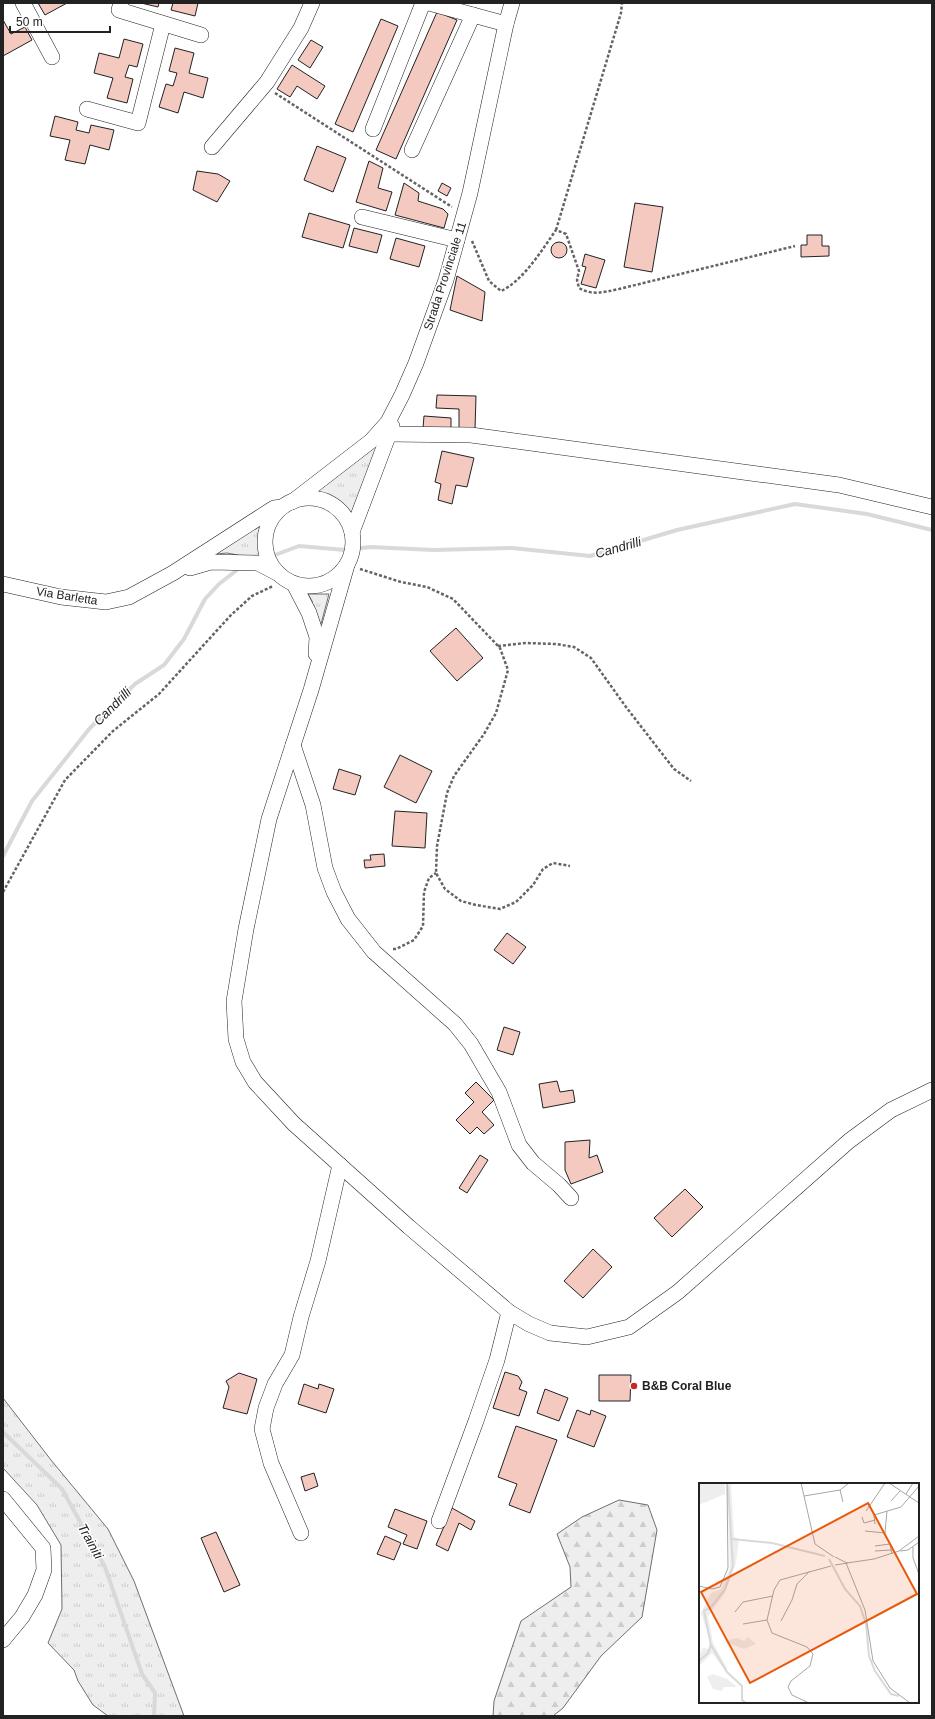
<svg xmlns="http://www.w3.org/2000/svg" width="935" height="1719" font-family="Helvetica,sans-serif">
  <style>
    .grass { fill: url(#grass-tufts); stroke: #6f6f6f }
    .forest { fill: url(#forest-firs); stroke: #6f6f6f }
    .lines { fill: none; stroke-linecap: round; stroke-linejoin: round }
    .stream { stroke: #d9d9d9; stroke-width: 4 }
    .building { fill: #f3c9c0; stroke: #222 }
    .minor-casing { stroke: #222; stroke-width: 16 }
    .path { stroke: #646464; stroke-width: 2.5; stroke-dasharray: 3 2; stroke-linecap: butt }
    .minor { stroke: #fff; stroke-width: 15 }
    .poi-dot { fill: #c62828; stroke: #fff; stroke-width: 1.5 }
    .labels { text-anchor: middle; stroke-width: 3; stroke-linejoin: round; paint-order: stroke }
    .street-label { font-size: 12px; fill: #222; stroke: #fff }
    .poi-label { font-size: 12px; font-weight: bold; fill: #222; stroke: #fff; text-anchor: start }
    .water-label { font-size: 13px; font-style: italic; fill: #222; stroke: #fff }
    .inset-river { fill: none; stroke: #d9d9d9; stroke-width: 2 }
    .inset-road { fill: none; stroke: #a7a7a7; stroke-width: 1 }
    .view { fill: #e8590c; fill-opacity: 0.15; stroke: #e8590c; stroke-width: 2 }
    .inset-edge { fill: none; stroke: #222; stroke-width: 2 }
  </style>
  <defs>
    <pattern id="grass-tufts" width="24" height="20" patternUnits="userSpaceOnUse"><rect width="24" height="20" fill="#eee"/><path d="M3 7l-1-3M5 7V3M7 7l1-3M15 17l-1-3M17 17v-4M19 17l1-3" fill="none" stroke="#ccc"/></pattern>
    <pattern id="forest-firs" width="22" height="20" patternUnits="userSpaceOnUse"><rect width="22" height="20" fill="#eee"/><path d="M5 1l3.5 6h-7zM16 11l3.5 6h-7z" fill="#ccc"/></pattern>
  </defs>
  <rect width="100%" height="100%" fill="#fff"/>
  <g class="grass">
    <path d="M384 440 352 517C344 502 330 499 314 494Z"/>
    <polygon points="267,518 259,542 262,560 227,553 206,555"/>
    <polygon points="308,594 329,594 321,624 317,625 312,601"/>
    <polygon points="3,1398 51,1460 108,1529 134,1581 184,1716 108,1716 93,1705 78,1681 74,1670 48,1643 62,1609 61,1545 37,1505 3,1468"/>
  </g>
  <polygon class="forest" points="619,1500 648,1505 657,1530 642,1617 601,1656 563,1708 553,1716 493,1716 494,1701 521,1621 571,1587 570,1567 557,1534 582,1517"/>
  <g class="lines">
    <g class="stream">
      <polyline points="275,555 299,546 345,550 370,547 434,550 512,548 590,556 677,530 795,504 867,514 932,530"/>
      <polyline points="3,856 32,801 90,728 135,684 164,665 184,639 205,599 219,584 237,570"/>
      <polyline points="3,1432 62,1489 105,1567 142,1674 155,1693 154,1716"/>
    </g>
  </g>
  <g class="building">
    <polygon points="38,3 67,3 45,15"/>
    <polygon points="141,3 159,3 158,7"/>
    <polygon points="173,3 198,3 195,16 171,10"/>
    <polygon points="437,12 457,20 396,159 376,150"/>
    <polygon points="381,19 398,26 353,132 335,124"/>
    <polygon points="3,20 11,34 25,27 32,40 3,56"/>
    <polygon points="124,39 143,44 137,67 129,65 125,77 133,79 127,103 107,98 113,78 94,73 99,53 119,58"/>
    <polygon points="311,40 323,47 310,68 298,60"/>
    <polygon points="175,48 194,53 189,73 208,78 203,98 184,92 178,113 159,107 166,84 173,86 177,73 169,71"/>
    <polygon points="292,65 325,86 317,99 297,86 290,97 277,89"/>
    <polygon points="55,116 78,122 76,130 89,133 91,125 114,130 109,150 90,145 85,164 65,160 70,140 50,136"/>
    <polygon points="317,146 346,158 333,192 304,180"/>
    <polygon points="369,161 383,168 378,188 392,192 386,211 356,202"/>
    <polygon points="197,171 218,174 230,181 217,202 193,190"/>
    <polygon points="404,183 419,193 418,201 443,209 448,214 444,228 395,215"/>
    <polygon points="442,183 451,188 447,196 438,191"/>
    <polygon points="635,203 663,207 652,272 624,267"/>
    <polygon points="309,213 350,225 343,248 302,237"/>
    <polygon points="354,228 382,235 377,253 349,246"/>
    <polygon points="807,235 822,235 822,246 829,246 829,256 801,257 801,245 807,245"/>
    <polygon points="396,238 425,246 419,267 390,259"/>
    <circle cx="559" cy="250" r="8"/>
    <polygon points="585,254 605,260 596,288 581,284 586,267 582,266"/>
    <polygon points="457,276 485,292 482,321 450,310"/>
    <polygon points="437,395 476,396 475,429 459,429 459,409 436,408"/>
    <polygon points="424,416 451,418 451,430 423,428"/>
    <polygon points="442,451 474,458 467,487 456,485 452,504 438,500 441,484 435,482"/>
    <polygon points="456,628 483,658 457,681 430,651"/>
    <polygon points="400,755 432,771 416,803 384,787"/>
    <polygon points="339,769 361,776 355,795 333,789"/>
    <polygon points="395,811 427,813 425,848 392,846"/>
    <polygon points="384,854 385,866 365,868 364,860 371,860 370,855"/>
    <polygon points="507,933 526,947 513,964 494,950"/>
    <polygon points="504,1027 520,1032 513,1055 497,1050"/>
    <polygon points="557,1081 560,1092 573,1090 575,1102 543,1108 539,1084"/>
    <polygon points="476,1082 494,1100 482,1112 494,1125 484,1134 477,1127 470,1134 456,1120 474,1102 465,1093"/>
    <polygon points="590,1140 589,1158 597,1155 603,1172 571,1184 565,1170 565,1142"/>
    <polygon points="480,1155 488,1160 467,1193 459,1188"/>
    <polygon points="685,1189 703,1207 672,1237 654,1218"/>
    <polygon points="593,1249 612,1267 583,1298 564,1281"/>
    <polygon points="505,1372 518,1376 522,1382 519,1389 527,1392 519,1416 493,1408"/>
    <polygon points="239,1373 257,1379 247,1414 223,1408 229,1387 226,1381"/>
    <polygon points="599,1375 631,1375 630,1401 599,1401"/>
    <polygon points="304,1384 318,1389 319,1384 334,1389 326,1413 298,1404"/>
    <polygon points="545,1389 568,1398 559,1421 537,1413"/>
    <polygon points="577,1410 590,1415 591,1410 606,1416 594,1447 567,1437"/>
    <polygon points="516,1426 557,1440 530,1513 509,1505 517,1484 498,1477"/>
    <polygon points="314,1473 318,1486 305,1491 301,1477"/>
    <polygon points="452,1508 475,1521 471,1530 459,1523 448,1551 436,1545"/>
    <polygon points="395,1509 427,1521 417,1549 403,1544 407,1535 388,1527"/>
    <polygon points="216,1532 240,1585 224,1592 201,1538"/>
    <polygon points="385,1536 401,1543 394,1560 377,1554"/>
  </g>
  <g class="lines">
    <defs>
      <g id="minor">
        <polyline points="23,3 52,57"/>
        <polyline points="121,3 119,10 201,35"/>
        <polyline points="429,3 506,24"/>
        <polyline points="87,109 138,123 163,24"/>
        <polyline points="373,129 423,3"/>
        <polyline points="212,147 267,82 301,28 312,3"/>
        <polyline points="412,150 473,15"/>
        <polyline points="362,217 457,240"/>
        <polyline points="389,434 471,435 839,485 932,507"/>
        <circle cx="309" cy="542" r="44"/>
        <polyline points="292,502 371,441 388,422 402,395 416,363 446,280 470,193 506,24 512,3"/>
        <polyline points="352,532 392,426"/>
        <polyline points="347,565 311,690 269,819 246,929 234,1001 236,1039 243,1062 255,1082 294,1124 409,1227 509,1312 529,1324 550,1333 587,1337 629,1327 678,1292 849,1141 891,1110 932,1090"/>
        <polyline points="190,568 211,562 258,563 277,573"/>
        <polyline points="3,584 61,597 106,602 129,597 173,573 274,508 282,507"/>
        <polyline points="294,584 309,613 317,637 316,654"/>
        <polyline points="293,745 313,805 325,868 334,892 348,919 374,952 455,1024 471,1044 499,1092 519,1145 533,1163 559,1185 571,1198"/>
        <polyline points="3,1499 43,1548 44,1570 35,1595 22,1617 3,1640"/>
        <polyline points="439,1521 476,1421 497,1360 509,1312"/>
        <polyline points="301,1533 271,1463 262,1429 266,1408 275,1384 292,1355 301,1317 318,1261 340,1165"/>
      </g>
    </defs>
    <use href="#minor" class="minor-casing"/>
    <g class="path">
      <polyline points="275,93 452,207"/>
      <polyline points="556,230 621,13 622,3"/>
      <path d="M472 241 489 281 501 291C523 281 542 250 556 230L566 234 579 271 577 280 579 288C593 296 604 292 619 289L795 246"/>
      <polyline points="360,569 401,582 427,587 453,599 500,648 508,670 496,713 484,734 454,776 447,793 437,846 436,873 445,889 461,901 476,905 500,909 516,902 533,885 543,869 553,863 570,866"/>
      <polyline points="498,646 526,643 556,644 574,647 591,658 626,707 674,769 691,781"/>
      <polyline points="3,892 65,780 113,731 159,694 231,615 252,596 273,586"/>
      <polyline points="393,949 396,949 414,940 423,926 424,892 429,878 436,873"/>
    </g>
    <use href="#minor" class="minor"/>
  </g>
  <circle class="poi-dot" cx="634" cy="1386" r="4"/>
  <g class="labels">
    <g class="street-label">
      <text transform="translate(445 276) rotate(-72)" y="4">Strada Provinciale 11</text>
      <text transform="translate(67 596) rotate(9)" y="4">Via Barletta</text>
    </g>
    <g class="poi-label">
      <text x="642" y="1390">B&amp;B Coral Blue</text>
    </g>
    <g class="water-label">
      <text transform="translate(618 547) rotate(-16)" y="5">Candrilli</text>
      <text transform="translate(112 706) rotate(-45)" y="5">Candrilli</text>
      <text transform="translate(91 1541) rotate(61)" y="5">Trainiti</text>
    </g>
  </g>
  <g transform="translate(699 1483)">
    <rect width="220" height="220" fill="#fff"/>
    <path d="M0 0H26V11L0 22ZM28 0H32L35 54 40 56 37 80 26 110 9 133 14 160 28 185V190L13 170 0 183V172L4 165 9 166 11 158 2 130 12 110 22 106 31 85Z" fill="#eee"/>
    <path d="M49 154 57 161 45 166 24 158 39 155 45 158ZM14 191 28 196 38 204H25L23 208 14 206 8 194Z" fill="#eee"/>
    <path class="inset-river" d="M33 56 73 60 126 73M130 76 146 106 161 123 167 141 170 173 176 188 192 211 200 213M12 162 28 189 43 203V217L47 220M0 178 9 170 12 162 5 128 13 123 26 106 34 83 29 3"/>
    <path class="inset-road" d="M102 0 116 61 135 74M190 0 220 20M141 7 144 19M207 11 214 0M105 13 141 7 150 0M192 18 201 8M167 28 186 0M163 34 165 40 176 37M176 41 175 32 202 24 220 3M166 48 186 50 188 28M176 63 191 61 193 71M214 64V75L220 91M176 68 192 67M201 68 209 67 220 59M136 74 148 80 175 76 200 68 220 53M147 80 166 127 174 178 191 205 211 220M136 82 149 80M0 103 13 106 21 104 29 85 28 0M36 129 44 119 74 113M82 138 93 117 98 101 111 88M44 141 68 137M110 220 93 212 89 204 92 198 111 183 114 171 108 164 73 150 68 137 75 107 81 97 132 83"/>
    <path class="view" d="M169 20 218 111 51 200 2 109Z"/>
    <rect width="220" height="220" class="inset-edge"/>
  </g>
  <rect width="935" height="1719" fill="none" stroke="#222222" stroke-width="8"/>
  <path d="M10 26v6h100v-6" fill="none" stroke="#222222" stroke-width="2"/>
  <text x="16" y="26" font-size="12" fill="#222222" stroke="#ffffff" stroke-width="3" paint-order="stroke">50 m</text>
</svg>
